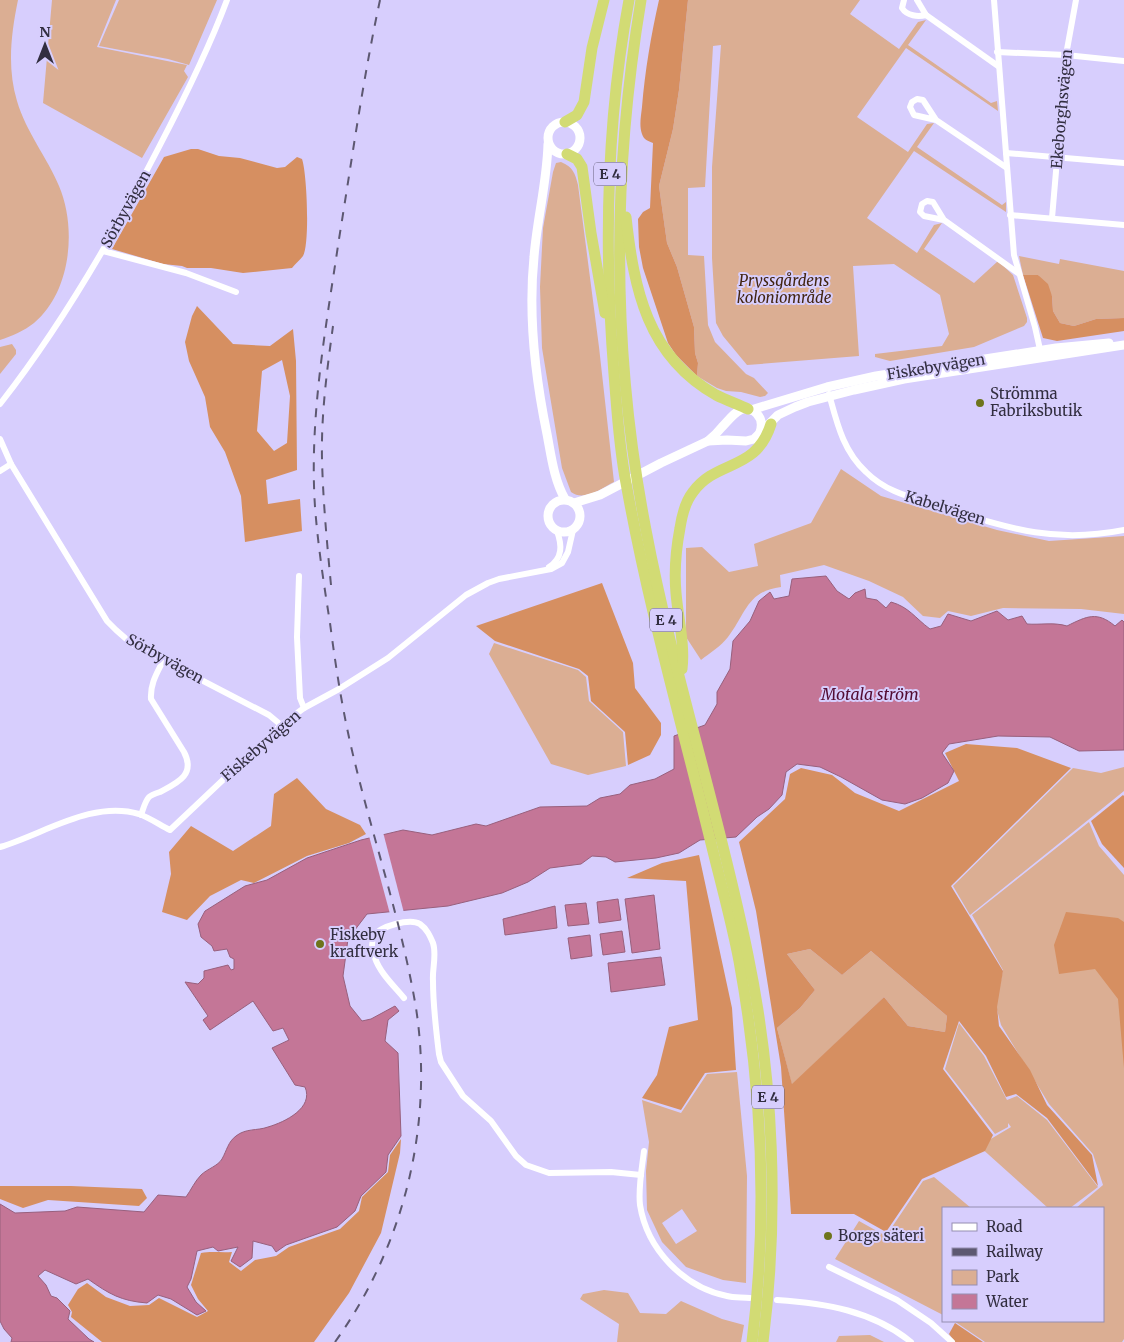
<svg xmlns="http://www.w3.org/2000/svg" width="1124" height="1342" font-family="Merriweather,serif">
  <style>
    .green { fill: #dbae93; fill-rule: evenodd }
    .forest { fill: #d68f61; fill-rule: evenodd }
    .water { fill: #c47697; stroke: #98607d }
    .pier { fill: #d7cefd }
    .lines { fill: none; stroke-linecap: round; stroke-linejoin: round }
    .street { stroke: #fff; stroke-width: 6 }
    .secondary { stroke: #fff; stroke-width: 9 }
    .highway { stroke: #d2db74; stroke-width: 11 }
    .rail { stroke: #5d5871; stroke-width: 2; stroke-dasharray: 9 9; stroke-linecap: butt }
    .poi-dot { fill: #6e741c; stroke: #d7cefd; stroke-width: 2 }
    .labels { text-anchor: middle; stroke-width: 4; stroke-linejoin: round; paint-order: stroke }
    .shield { fill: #d7cefd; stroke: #645e79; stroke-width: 1 }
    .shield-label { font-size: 14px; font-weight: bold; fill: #322e40 }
    .street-label { font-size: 15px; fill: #322e40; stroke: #d7cefd }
    .park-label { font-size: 15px; font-style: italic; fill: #422511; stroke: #d7cefd }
    .poi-label { font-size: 15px; fill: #322e40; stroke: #d7cefd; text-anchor: start }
    .water-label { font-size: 16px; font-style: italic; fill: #530c32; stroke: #d7cefd }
  </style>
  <rect width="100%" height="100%" fill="#d7cefd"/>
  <g class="green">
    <path d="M0 0H18C11 34 7 68 17 101 26 132 47 157 59 186 77 228 71 292 34 323 24 331 12 336 0 340Z"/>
    <polygon points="52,0 116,0 97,47 187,65 184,71 188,77 142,158 43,103"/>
    <polygon points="119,0 217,0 189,65 168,59 99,46"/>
    <polygon points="688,0 860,0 850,14 899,49 918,22 926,20 908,45 991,103 997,101 998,111 906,48 857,117 908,152 927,124 934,123 917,147 1002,205 1006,202 1006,212 914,151 867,218 917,253 934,225 942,223 924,249 974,283 998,261 1013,275 1027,318 1027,322 1024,326 974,347 890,361 875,357 875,354 942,346 949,334 940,295 894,264 853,266 859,356 747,365 723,336 716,323 712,258 712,167 721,45 713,46 705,187 688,188 688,255 704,256 708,325 715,342 746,374 754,378 768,393 765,396 760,397 741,392 726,391 717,388 697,376 698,363 695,353 694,327 677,267 667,243 659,186 673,129 679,90"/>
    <path d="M561 162C573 167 575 173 578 185L599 347 614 482C602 488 584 502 571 492L562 468 542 348 540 287 543 228 553 172 556 163Z"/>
    <polygon points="1019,256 1059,264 1060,259 1124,271 1124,318 1096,319 1074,326 1060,323 1053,311 1052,296 1038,275 1023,275"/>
    <polygon points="12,344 16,350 16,354 0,374 0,347"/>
    <path d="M841 469 881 496 997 530 1049 541 1124 536V614L1081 609 1003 608 971 616 948 611 940 618 923 616 903 597 869 581 824 565 780 575 781 587C747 591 746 614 728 637 721 646 710 653 701 660L686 637V548L702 547 729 572 758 566 754 544 811 523Z"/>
    <polygon points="494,643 578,670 586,677 589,701 623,732 626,766 588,775 551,764 489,654"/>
    <polygon points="1124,767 1124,791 970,915 953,886 1073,768 1101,773"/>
    <polygon points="1089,822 1099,846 1124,875 1124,1339 1122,1342 985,1342 954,1321 1103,1321 1103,1208 1076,1208 1103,1185 1093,1154 1049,1104 1001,1025 996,1006 1003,970 972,915"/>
    <polygon points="810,949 842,975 871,951 947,1016 945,1032 908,1026 884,997 792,1085 777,1028 800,1008 815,990 787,954"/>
    <polygon points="959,1023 984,1056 1007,1100 1017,1096 1047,1120 1098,1187 1070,1208 1048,1208 979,1146 1011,1127 1008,1123 1008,1127 995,1134 945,1069"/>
    <path d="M737 1072 747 1176 746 1283 723 1280 686 1267 662 1242 647 1210 646 1171 649 1142 642 1100 681 1113 707 1074ZM682 1209 697 1231 676 1244 662 1223Z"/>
    <polygon points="934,1177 971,1208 943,1208 943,1315 835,1259 859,1221 886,1236 923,1181"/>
    <polygon points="604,1290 628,1293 640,1313 666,1314 681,1301 722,1319 744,1325 741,1342 617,1342 619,1324 580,1299 583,1294"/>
    <polygon points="870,1335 884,1342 836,1342 839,1336"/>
  </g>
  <g class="forest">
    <path d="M659 0H688L679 90 673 129 659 186 667 243 677 267 694 327 695 353 698 363 697 376 676 355 668 343 643 268 639 247 638 219 643 212 650 208 653 143C648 141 644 140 642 134 639 126 641 116 642 107 645 71 651 35 659 0Z"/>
    <path d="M191 149H198L219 156 240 158 277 168 285 167 297 157 302 159C307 173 310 244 303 256 300 260 295 264 292 268L243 273 211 268H187L182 266 163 264 112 249 164 157Z"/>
    <polygon points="1023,275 1038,275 1048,284 1052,296 1053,311 1060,323 1074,326 1096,319 1124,318 1124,331 1057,341 1043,338"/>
    <path d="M197 306 233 344 270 346 293 329 296 361 297 470 266 480 268 504 300 499 302 531 245 542 241 496 225 452 210 427 205 397 189 361 185 342 192 316ZM282 360 290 396 287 443 274 451 257 431 262 371Z"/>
    <polygon points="602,583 633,663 635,688 661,723 661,735 650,755 628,765 625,732 591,701 588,676 579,669 495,641 476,626"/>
    <path d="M966 744 1017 748 1071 768 951 886 1003 971 997 1007 999 1026 1030 1070 1047 1105 1092 1155 1098 1186 1047 1118 1016 1094 1006 1097 986 1056 959 1021 943 1069 993 1135 985 1151 922 1179 886 1232 854 1214H791L781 1067 756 911 739 842 785 799 790 774 801 768 832 775 855 793 899 811 959 781 945 753ZM810 949 842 975 871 951 947 1016 945 1032 908 1026 884 997 792 1084 777 1028 800 1008 815 990 787 954Z"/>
    <polygon points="297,778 326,809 360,825 366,834 349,843 307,856 254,883 241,880 210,896 187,920 162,912 171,874 169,852 191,826 233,851 271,826 274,794"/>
    <polygon points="1123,795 1124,796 1124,868 1102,844 1091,821"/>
    <polygon points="699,855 732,1008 736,1070 705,1073 681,1110 642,1098 657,1075 669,1027 698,1020 686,881 627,878 662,863"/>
    <polygon points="1066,912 1118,918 1124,922 1124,1068 1118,999 1095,969 1059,974 1054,945"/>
    <path d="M401 1139 400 1153 381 1233 349 1293 314 1342H102L71 1317 72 1312 68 1305 78 1289 87 1283 106 1297 130 1306 149 1305 159 1298 197 1317 208 1311 198 1299 191 1285 201 1253C212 1251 221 1253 232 1252L229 1262 241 1271 255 1260 276 1256 289 1247 340 1229 359 1211 362 1197 388 1172 390 1155Z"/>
    <polygon points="0,1186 71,1186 142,1189 147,1198 139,1206 48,1200 23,1208 0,1199"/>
    <polygon points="955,1323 983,1342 955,1342 949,1334"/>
  </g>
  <g class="water">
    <path d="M826 576 837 591 849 599 855 593 865 589 866 598 877 600 886 608 891 602C909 607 915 618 930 629L941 626 948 614 971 621 997 611 1008 620 1022 616 1027 624C1040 625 1054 622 1067 626 1087 616 1097 611 1115 626L1122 620 1124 622V750L1079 751 1050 737 998 736 949 744 942 753 954 771 948 783 922 798 905 804 882 800 841 777 820 767 797 764 786 772 782 795 769 809 757 817 736 837 700 840 679 853 656 858 615 862 606 857 592 856 581 864 550 868 528 882 502 893 448 906 367 914 348 939 343 976 350 1006 362 1021 371 1019 395 1006 399 1011 388 1020 385 1041 398 1053 401 1136 388 1155 386 1172 361 1196 355 1211 337 1227 286 1245 276 1252 272 1246 253 1241 252 1258 240 1267 231 1261 238 1247 218 1251 213 1247 197 1251 191 1279 187 1287 196 1302 206 1311 197 1315 171 1299 158 1295 147 1303C121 1301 109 1294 88 1279L76 1284 45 1270 38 1276 46 1285 51 1296 57 1298 70 1311 68 1319 89 1339 94 1342H11L12 1338 4 1329 0 1321V1204L15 1213 65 1211 77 1207 144 1212 158 1195 186 1197C191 1190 195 1181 201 1175 207 1169 218 1166 222 1159 227 1150 228 1142 236 1136 246 1128 257 1131 268 1127 285 1122 314 1108 305 1087L295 1085 272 1048 289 1040 283 1028 273 1031 253 1001 210 1030 203 1020 208 1016 185 982 198 984 204 978V971L228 965 231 970 234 969V959L230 957 227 949 214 951 212 946 201 937 198 924 205 911 245 886 267 880 307 858 361 840 403 830 432 835 476 824 486 826 540 807 587 806 600 798 620 794 630 785 655 779 674 769V736L705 725 717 704V692L730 669 733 641 750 621 759 601 770 592 774 599 789 596 792 579Z"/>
    <polygon points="654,895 660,949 632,953 625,899"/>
    <polygon points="618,899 621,920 599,923 597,902"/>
    <polygon points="586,903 589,924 568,926 565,905"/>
    <polygon points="555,906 557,928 505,935 503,919"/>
    <polygon points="622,931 625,952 603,955 600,934"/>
    <polygon points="590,935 592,956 571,959 568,938"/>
    <polygon points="661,957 665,985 611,992 608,963"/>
  </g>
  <polygon class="pier" points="383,832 404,913 390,914 369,836"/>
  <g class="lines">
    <g class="street">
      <path d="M904 0 902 8C907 16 918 17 926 15"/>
      <polyline points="917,0 926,15 998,66"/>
      <polyline points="994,0 1014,255 1035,327 1041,354"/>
      <polyline points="997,52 1066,55 1124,61"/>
      <polyline points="936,120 914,115 910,107 912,102 917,99 923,100 936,120 1007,168"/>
      <polyline points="1006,153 1124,163"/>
      <polyline points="1010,215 1124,225"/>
      <polyline points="1052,218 1066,55 1076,0"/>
      <polyline points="944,220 924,216 920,212 922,204 927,201 933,202 944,220 1018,273"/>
      <polyline points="103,251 186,273 236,292"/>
      <path d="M829 394C837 423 843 451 866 472 887 493 914 498 941 507 1008 528 1053 544 1124 530"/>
      <path d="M0 404C62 325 113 237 159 147 184 99 208 51 227 0"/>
      <polyline points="0,439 11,464"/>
      <polyline points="0,471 11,464 107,621 116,630 132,644 269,715 281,725"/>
      <path d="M549 567C563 558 562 545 557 531"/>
      <polyline points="299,576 297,637 300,698 304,708"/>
      <path d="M141 815C143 810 145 801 149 797 151 795 157 793 160 792 177 783 196 775 184 752L151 699C150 684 157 673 163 661"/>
      <path d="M0 847C44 834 92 800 139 814 150 818 160 825 170 830L281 725 304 708 339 689 388 658 466 595 488 583 499 579 551 569 562 563 568 552 573 530"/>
      <path d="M404 998C394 986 380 973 375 958 372 951 371 942 374 936 380 926 410 918 420 924 427 929 430 936 433 943 437 955 432 969 433 981 433 1006 436 1030 439 1054L441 1062 463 1096 491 1121 516 1156 526 1165 549 1173 611 1172 641 1175"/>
      <path d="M644 1151C642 1168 638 1188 640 1205 647 1249 683 1287 727 1296 734 1298 742 1297 750 1298"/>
      <polyline points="829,1267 897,1300 931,1323 952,1342"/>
      <path d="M777 1300C825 1303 873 1311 911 1342"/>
    </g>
    <g class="secondary">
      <circle cx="564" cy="138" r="16"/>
      <path d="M548 144C547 182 537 219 534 257 528 316 535 376 547 434 551 455 554 480 565 499"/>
      <polyline points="751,410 827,387 876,376 1056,348 1109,343"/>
      <path d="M708 441C713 437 718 432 722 427 731 418 743 399 757 414 762 419 762 426 760 432"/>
      <circle cx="564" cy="516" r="16"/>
      <polyline points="574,503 600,495 661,463 708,441 727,440 746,441 754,439 778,415 795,407 808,402 854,390 904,379 1124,345"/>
    </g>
    <g class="highway">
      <path d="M629 0C606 123 604 250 614 374 617 411 619 447 626 483 647 601 680 718 709 835 719 877 731 919 739 961 762 1087 768 1215 752 1342"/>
      <path d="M641 0C612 175 612 355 646 530 673 673 719 812 748 955 774 1081 779 1215 763 1342"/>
      <polyline points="565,122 577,115 584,102 592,48 604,0"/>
      <polyline points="567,154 577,159 582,167 591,233 605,313"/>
      <path d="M626 217C634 289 647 356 716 395 726 400 737 404 748 409"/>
      <path d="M682 669C685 644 678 618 676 593 674 571 676 549 680 528 682 515 685 502 693 492 717 459 756 472 771 424"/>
    </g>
    <g class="rail">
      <path d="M331 585C327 543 323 501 322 459 321 415 327 370 333 326"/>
      <path d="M335 1342C404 1246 434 1125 416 1008 402 924 374 842 354 759 343 714 336 669 330 623 324 585 318 546 315 507 309 417 326 327 339 239 352 159 363 79 380 0"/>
    </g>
  </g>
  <g class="poi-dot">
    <circle cx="980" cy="403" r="5"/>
    <circle cx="320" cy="944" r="5"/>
    <circle cx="828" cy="1236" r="5"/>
  </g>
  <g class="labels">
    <g class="shield">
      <rect x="594" y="162.5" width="32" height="23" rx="4"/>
      <rect x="650" y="608.5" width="32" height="23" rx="4"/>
      <rect x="752" y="1085.5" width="32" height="23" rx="4"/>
    </g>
    <g class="shield-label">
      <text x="610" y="179">E 4</text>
      <text x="666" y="625">E 4</text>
      <text x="768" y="1102">E 4</text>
    </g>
    <g class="street-label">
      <text transform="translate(1062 109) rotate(-85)" y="5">Ekeborghsvägen</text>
      <text transform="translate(126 209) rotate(-61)" y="5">Sörbyvägen</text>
      <text transform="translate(936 367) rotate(-9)" y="5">Fiskebyvägen</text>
      <text transform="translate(945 508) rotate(17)" y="5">Kabelvägen</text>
      <text transform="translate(165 659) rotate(29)" y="5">Sörbyvägen</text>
      <text transform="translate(261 746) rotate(-41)" y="5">Fiskebyvägen</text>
    </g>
    <g class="park-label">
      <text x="784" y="286">Pryssgårdens<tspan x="784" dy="17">koloniområde</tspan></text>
    </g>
    <g class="poi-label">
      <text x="990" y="399">Strömma<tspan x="990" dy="17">Fabriksbutik</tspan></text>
      <text x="330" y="940">Fiskeby<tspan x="330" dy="17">kraftverk</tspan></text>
      <text x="838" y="1241">Borgs säteri</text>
    </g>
    <g class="water-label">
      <text x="870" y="700">Motala ström</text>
    </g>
  </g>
  <rect x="942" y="1207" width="162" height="115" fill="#d7cefd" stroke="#958eb1"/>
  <rect x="952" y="1223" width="25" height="8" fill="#ffffff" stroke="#958eb1"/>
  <text x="986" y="1232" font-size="15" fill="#322e40">Road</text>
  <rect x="952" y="1248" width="25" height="8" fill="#5d5871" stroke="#958eb1"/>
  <text x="986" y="1257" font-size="15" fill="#322e40">Railway</text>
  <rect x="952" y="1270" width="25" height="15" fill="#dbae93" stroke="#958eb1"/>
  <text x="986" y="1282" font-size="15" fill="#322e40">Park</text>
  <rect x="952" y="1294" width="25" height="15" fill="#c47697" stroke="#958eb1"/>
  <text x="986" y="1307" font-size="15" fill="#322e40">Water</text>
  <g transform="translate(45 45)" stroke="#d7cefd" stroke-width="4" paint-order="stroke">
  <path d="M0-4L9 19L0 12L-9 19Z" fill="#322e40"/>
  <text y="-8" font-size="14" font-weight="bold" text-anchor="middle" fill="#322e40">N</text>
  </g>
</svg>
